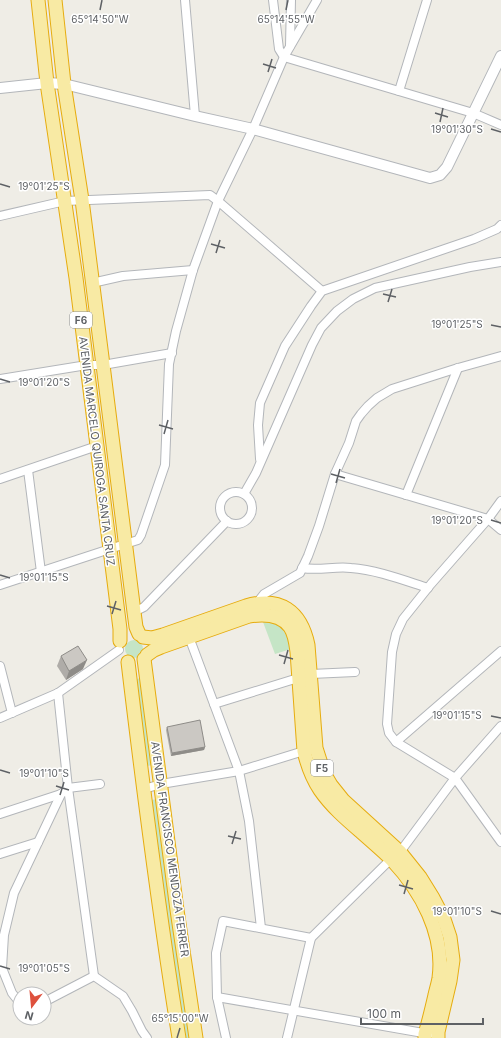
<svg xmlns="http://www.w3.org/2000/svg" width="501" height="1038" font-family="Inter,sans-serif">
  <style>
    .green { fill: #c5e5c6 }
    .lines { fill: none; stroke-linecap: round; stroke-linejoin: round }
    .minor-casing { stroke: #b3b6ba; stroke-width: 10 }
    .tertiary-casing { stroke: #b3b6ba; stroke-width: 12 }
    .trunk-casing { stroke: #e6ac0f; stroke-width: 15 }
    .minor { stroke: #fff; stroke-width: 8 }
    .tertiary { stroke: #fff; stroke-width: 10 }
    .trunk { stroke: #f8eaa4; stroke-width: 13 }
    .wall { fill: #afaca8 }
    .shaded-wall { fill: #8e8c88 }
    .building { fill: #cbc8c3; stroke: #8e8c88 }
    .ticks { fill: none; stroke: #5e6165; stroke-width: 1.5 }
    .labels { text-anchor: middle; stroke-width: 3; stroke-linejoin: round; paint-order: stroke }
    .shield { fill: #fff; stroke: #8e9093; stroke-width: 1 }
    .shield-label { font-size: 10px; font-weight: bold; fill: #5e6165 }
    .street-label { font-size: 11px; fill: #5e6165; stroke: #fff }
    .ticks-label { font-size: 10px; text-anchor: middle; fill: #5e6165; stroke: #fff; stroke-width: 3; stroke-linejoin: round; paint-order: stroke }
  </style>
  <rect width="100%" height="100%" fill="#efede6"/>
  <g class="green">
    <path d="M263 622C283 623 286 632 291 649L275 654Z"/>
    <circle cx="134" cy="649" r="9"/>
    <polygon points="140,678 153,765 147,766 134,680"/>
    <polygon points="158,799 191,1038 184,1038 180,1011 151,800"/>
  </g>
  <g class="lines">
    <defs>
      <g id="minor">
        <polyline points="185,0 195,116"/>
        <polyline points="273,0 279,49 284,57 473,113 501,125"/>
        <polyline points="290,46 291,0"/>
        <polyline points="399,91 427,0"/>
        <polyline points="0,216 65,201 210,195 218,201 322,291"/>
        <polyline points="92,283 123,276 193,270"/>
        <polyline points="0,379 87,365 103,365 172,353"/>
        <polyline points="260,459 258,425 260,403 285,346 311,306 322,291 474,239 497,229 501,225"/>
        <polyline points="28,470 41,572"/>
        <polyline points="335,474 488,519 501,530"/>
        <polyline points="0,479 97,446"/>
        <circle cx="236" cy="508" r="16"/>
        <polyline points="244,494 256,473 312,345 321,328 337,311 353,299 375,288 470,267 501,262"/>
        <polyline points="406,495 458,368"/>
        <polyline points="501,501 488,519 431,584 403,619 396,634 392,652 387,724 389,733 396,742 455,778 501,842"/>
        <path d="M302 568C319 571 335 566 351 568 377 570 403 580 428 588"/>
        <polyline points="0,585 125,544 138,540 141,535 165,465 169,364 176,331 193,270 218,201 253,129 284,57 317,0"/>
        <polyline points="257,603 264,594 300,573 308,556 319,526 335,474 349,443 356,421 361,414 368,406 377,398 392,389 458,368 501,356"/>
        <polyline points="134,612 144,607 227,521"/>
        <polyline points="189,637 239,771 249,821 261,928"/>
        <polyline points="0,666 12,713"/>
        <polyline points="58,693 68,788 94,976"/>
        <polyline points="214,704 311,674 355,672"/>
        <polyline points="0,718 58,693 119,650"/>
        <polyline points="396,742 501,651"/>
        <polyline points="144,789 161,784 239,771 307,750"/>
        <polyline points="0,814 61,794 68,788 100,784"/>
        <polyline points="0,854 38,842"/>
        <polyline points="217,997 429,1034"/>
        <polyline points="44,1002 94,976 123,996 132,1011 142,1031 147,1038"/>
        <polyline points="20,1003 12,993 2,968 4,935 14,893 61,794"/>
        <polyline points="226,1038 217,997 216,953 223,921 311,938"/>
        <polyline points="287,1038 311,938 391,859 400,852 455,778 501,726"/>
      </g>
      <polyline id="tertiary" points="0,88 47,83 64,84 195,116 253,129 430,178 440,175 447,167 501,56"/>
      <g id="trunk">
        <polyline points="38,0 47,83 76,278 120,629 120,641"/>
        <polyline points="55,0 64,84 82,200 103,365 134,612 136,627 139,634"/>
        <path d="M143 637 152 638 163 635 246 606C280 596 301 611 308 645L316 748 324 773 331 785 343 800 400 852 420 877 433 898 444 919 450 937 453 960 450 981 438 1032V1038"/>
        <path d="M147 655 154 650 161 647 249 616C262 614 281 614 290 627 295 634 296 644 297 652L304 751C307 764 312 778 320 790 331 806 346 819 360 831 371 841 382 850 392 860 421 891 445 934 439 978 438 984 436 990 435 995 432 1008 429 1021 425 1034V1038"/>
        <polyline points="144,659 177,910 196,1038"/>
        <path d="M128 662C143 788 159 913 179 1038"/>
      </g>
    </defs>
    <use href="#minor" class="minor-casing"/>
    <use href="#tertiary" class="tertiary-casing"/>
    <use href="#trunk" class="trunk-casing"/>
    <use href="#minor" class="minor"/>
    <use href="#tertiary" class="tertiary"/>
    <use href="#trunk" class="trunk"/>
  </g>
  <g class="wall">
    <polygon points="61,656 83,669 66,680 57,666"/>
    <polygon points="167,727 205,747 204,750 171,756 166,730"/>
  </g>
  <g class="shaded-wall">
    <polygon points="87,660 83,669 66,680 69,671"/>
    <polygon points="205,747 204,750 171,756 172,753"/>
  </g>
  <g class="building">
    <polygon points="78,646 87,660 69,671 61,656"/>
    <polygon points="200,720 205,747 172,753 167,727"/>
  </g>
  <path class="ticks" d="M100 10 102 0M286 10 288 0M263 64 276 68M268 72 272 59M435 113 448 117M440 122 443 108M491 129 501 132M0 184 10 187M211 244 225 248M216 253 220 240M383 294 396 297M388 302 392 289M491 325 501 327M0 379 10 382M159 425 173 429M164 434 168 420M331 474 345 478M336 483 340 469M491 520 501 523M0 575 10 578M107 606 121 610M112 614 116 601M279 655 293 659M284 664 288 650M491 716 501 718M0 770 10 773M56 786 69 790M60 795 64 782M228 836 241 839M232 844 236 831M399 885 413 889M404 894 408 880M491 911 501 914M0 966 10 969M177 1038 180 1028"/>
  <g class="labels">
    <g class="shield">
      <rect x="70" y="312" width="22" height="16" rx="3"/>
      <rect x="311" y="760" width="22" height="16" rx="3"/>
    </g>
    <g class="shield-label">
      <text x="81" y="324">F6</text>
      <text x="322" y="772">F5</text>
    </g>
    <g class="street-label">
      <text transform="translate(97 451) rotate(83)" y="4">AVENIDA MARCELO QUIROGA SANTA CRUZ</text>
      <text transform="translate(170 849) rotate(82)" y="4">AVENIDA FRANCISCO MENDOZA FERRER</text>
    </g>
  </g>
  <g class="ticks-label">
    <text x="100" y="23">65°14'50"W</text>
    <text x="286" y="23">65°14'55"W</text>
    <text x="457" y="133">19°01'30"S</text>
    <text x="44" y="190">19°01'25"S</text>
    <text x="457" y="328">19°01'25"S</text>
    <text x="44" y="386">19°01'20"S</text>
    <text x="457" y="524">19°01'20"S</text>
    <text x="44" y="581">19°01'15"S</text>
    <text x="457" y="719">19°01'15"S</text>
    <text x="44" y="777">19°01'10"S</text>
    <text x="457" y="915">19°01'10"S</text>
    <text x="44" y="972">19°01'05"S</text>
    <text x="180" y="1022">65°15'00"W</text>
  </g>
  <g transform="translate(32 1006) rotate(196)"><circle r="19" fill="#ffffff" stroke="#bfc0c1"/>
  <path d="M0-3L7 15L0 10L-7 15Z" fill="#de513d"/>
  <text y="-6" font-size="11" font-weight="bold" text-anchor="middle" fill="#5e6165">N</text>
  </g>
  <path d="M361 1018v6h122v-6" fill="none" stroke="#5e6165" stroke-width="2"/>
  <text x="367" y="1018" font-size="12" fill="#5e6165" stroke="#ffffff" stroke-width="3" paint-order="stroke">100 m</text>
</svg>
